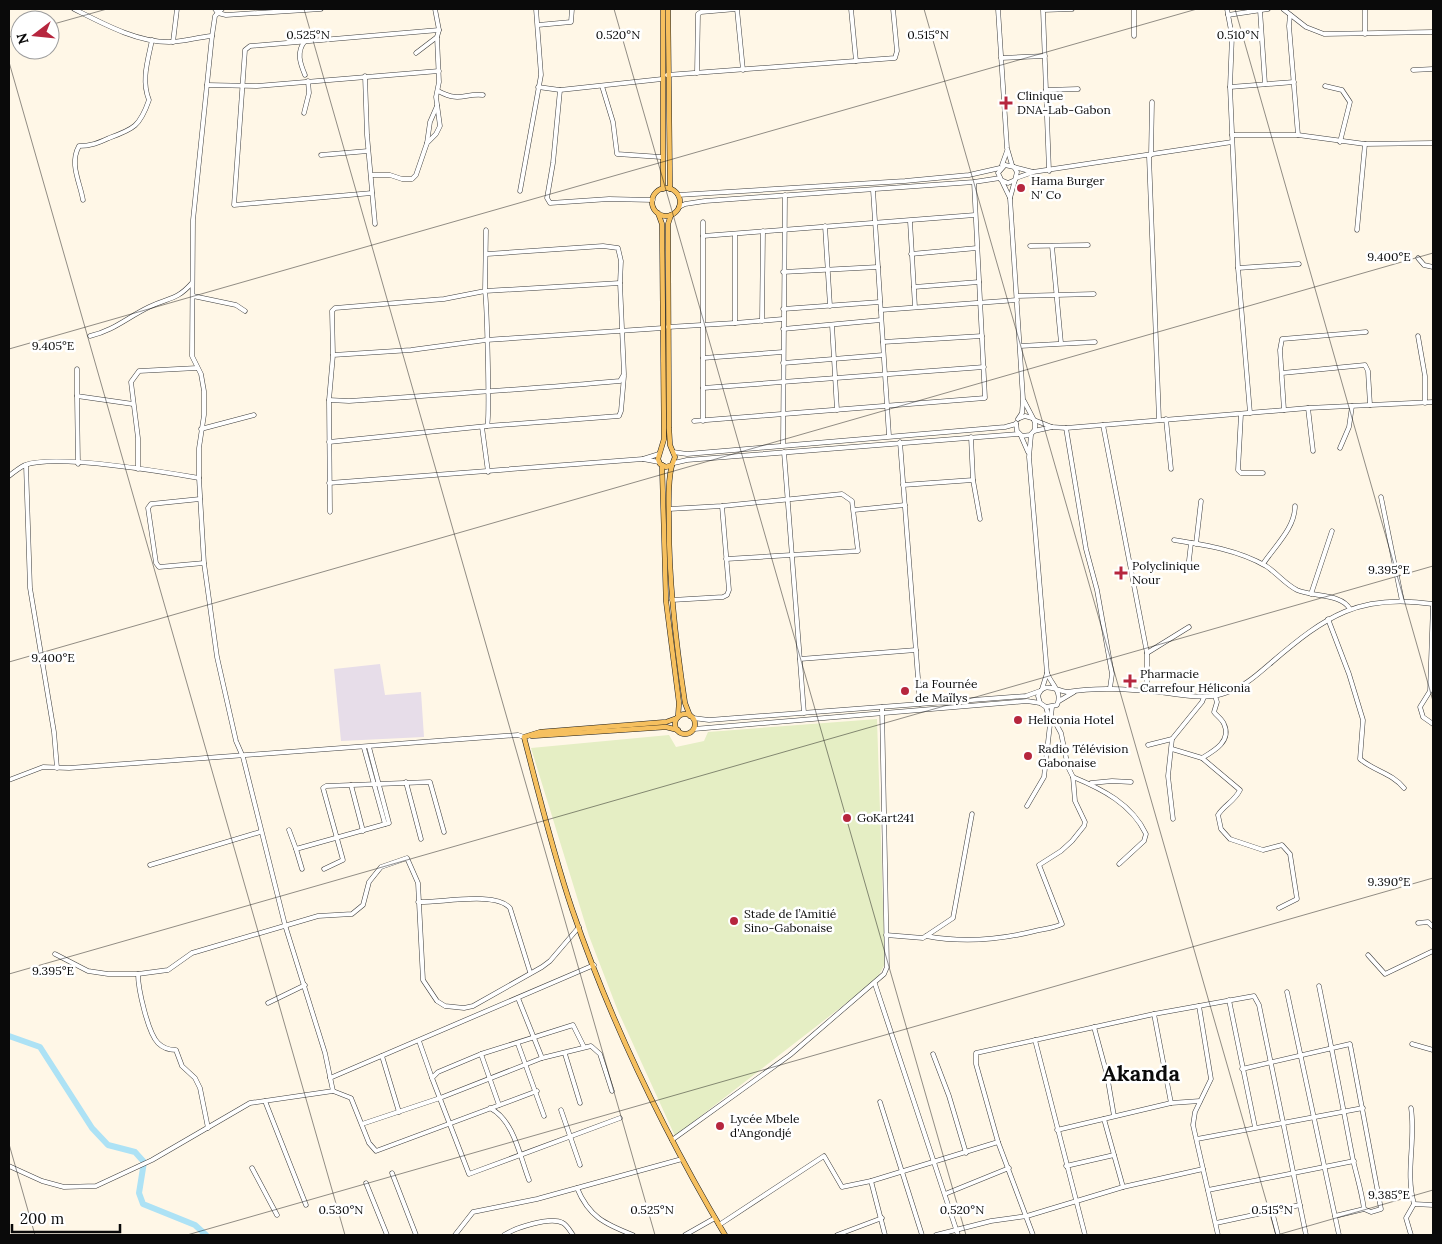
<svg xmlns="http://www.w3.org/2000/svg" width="1442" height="1244" font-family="Lora,serif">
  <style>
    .industrial { fill: #e7dde9 }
    .pitch { fill: #e5eec4 }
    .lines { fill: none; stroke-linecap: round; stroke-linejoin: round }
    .river { stroke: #ade2f5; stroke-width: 6 }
    .minor-casing { stroke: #3d3d3d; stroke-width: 5 }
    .major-casing { stroke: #1b1b1b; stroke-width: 5.5 }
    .minor { stroke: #fff; stroke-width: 4 }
    .major { stroke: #f6c05f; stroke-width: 4.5 }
    .ticks { fill: none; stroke: #0a0a0a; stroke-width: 1; stroke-opacity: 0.45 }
    .poi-dot { fill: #b6263e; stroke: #fff; stroke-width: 2 }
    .labels { text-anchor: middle; stroke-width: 5; stroke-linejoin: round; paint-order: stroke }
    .poi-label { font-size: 12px; fill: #0a0a0a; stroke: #fff; text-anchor: start }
    .town-label { font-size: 22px; font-weight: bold; fill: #0a0a0a; stroke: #fff }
    .ticks-label { font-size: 12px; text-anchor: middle; fill: #0a0a0a; stroke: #fff; stroke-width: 5; stroke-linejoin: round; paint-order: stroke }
  </style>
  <rect width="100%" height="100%" fill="#fff7e7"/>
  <polygon class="industrial" points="380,664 385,695 421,692 424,737 341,741 334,669"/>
  <polygon class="pitch" points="877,719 885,964 876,980 675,1136 618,1011 589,936 531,748 669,735 676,747 704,741 708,732"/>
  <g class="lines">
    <polyline class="river" points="9,1036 40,1047 92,1128 108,1145 135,1152 144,1162 139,1193 143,1204 195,1225 206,1235"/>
    <defs>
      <g id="minor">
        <path d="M74 9C102 23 136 42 169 42 183 42 198 37 212 36"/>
        <polyline points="215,9 218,13 226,15 321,9"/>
        <polyline points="737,9 743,70"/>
        <polyline points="851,9 856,61"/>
        <polyline points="998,9 1007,148 1012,165"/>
        <polyline points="1134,9 1134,36"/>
        <polyline points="1227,9 1232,36 1230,87 1238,268 1250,413"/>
        <polyline points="1283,9 1306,27 1324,34 1433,32"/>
        <polyline points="1365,9 1365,34"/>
        <polyline points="1260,10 1265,84"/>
        <polyline points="1228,15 1268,9"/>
        <polyline points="1290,15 1289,26 1298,135"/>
        <polyline points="538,25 571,22 572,9"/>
        <polyline points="173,42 177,9"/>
        <polyline points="416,53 437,37"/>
        <polyline points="1001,58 1045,56"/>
        <polyline points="1413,70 1433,69"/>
        <polyline points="697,73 698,14 701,12 736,9"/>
        <path d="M305 75C300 63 296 52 305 41"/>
        <polyline points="667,75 895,58 897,51 893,9"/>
        <polyline points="365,76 367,135 375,224"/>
        <polyline points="207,85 257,86 439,71"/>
        <polyline points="602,86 613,122 617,154 661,157"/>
        <polyline points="1325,86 1342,90 1350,102 1340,142"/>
        <polyline points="538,87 560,90 662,79"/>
        <polyline points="1230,87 1294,82"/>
        <polyline points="560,90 553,163 547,198 550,203 609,199 653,200"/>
        <polyline points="1046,90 1078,89"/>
        <path d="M438 91C461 103 463 93 483 95"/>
        <polyline points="304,113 309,93 308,81"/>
        <polyline points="1232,135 1298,135 1365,144 1433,143"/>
        <polyline points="427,143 430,122 437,106"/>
        <polyline points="321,155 368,151"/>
        <polyline points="1151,155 1152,102"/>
        <polyline points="1149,156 1159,420"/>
        <polyline points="1002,165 1007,151"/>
        <polyline points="1014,167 1033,172"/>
        <polyline points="1049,171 1043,10 1072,9"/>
        <polyline points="371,175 390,175 402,179 412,179 416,175 427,143 436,134 440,126 436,97 439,82 437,37 439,30 435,9"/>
        <polyline points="1016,178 1033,172 1232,142"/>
        <polyline points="1001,180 1008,183 1015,180 1017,172 1014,167 1005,165 998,173 1010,198"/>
        <polyline points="1015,180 1010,198 1023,399 1022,413 1018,419"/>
        <polyline points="873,190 889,436"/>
        <polyline points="520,191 541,75 536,9"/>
        <polyline points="372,193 234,205 245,50 250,46 439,30"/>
        <polyline points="678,195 905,181 969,175 1000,168"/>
        <path d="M83 200C80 182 69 164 79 146 91 146 98 143 109 138 134 129 140 126 149 100 141 80 148 60 152 40"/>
        <polyline points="679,207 685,204 705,201 974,182 1000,178"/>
        <polyline points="910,221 915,307"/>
        <polyline points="703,222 703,421"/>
        <polyline points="825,226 830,306"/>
        <polyline points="1357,230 1365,144"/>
        <polyline points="735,234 735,323 783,319"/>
        <polyline points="703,236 975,215"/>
        <polyline points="1030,246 1088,245"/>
        <polyline points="1052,246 1061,343"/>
        <polyline points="487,254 603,246 618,248 621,261 620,283"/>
        <polyline points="911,254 977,248"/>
        <polyline points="1418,258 1424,265 1433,267"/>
        <polyline points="1238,268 1299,264"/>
        <polyline points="783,272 878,267"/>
        <polyline points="914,287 979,282"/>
        <polyline points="193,296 236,305 245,311"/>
        <polyline points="1017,296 1094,294"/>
        <polyline points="783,309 880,302"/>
        <polyline points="881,310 1017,300"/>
        <polyline points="762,321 763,231"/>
        <polyline points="832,325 837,410"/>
        <polyline points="668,327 735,323"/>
        <polyline points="783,329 881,320"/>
        <path d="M90 336C113 331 128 317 149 307 169 297 176 301 192 283"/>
        <polyline points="1418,336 1425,376 1425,403"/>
        <polyline points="883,342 982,336"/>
        <polyline points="1020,346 1095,342"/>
        <polyline points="333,355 332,311 335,308 444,299 485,291 486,230"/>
        <polyline points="703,358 783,352"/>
        <polyline points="783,363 883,355"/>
        <polyline points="77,369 77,396 133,404"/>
        <polyline points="1282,373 1365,365 1368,371 1370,405"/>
        <polyline points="703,388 984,367"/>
        <polyline points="77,396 78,464"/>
        <path d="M329 400 349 401C440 395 530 389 620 381L624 374 620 283 485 291C487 306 490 420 487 426L329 442"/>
        <polyline points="1308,408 1313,451"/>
        <polyline points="1284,410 1280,350 1282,339 1366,332"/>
        <polyline points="1241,414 1238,470 1241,473 1263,473"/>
        <polyline points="1020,418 1025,416 1032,418"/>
        <polyline points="1166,419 1171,469"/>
        <polyline points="1034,420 1052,427 1066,428 1308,408 1433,402"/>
        <polyline points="694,421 985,398 974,182"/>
        <polyline points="1016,423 1017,431 1022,436 1030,435 1035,430 1035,422 1024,401"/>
        <polyline points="1103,425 1147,653 1147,691"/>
        <polyline points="487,426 619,416 621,411 624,376"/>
        <polyline points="482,427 488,472"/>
        <polyline points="1066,428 1086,549 1097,590 1112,674 1110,688"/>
        <polyline points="201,429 254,415"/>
        <polyline points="1034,431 1052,427"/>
        <path d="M1031 435 1029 457 1047 673C1051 684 1063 692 1057 705L1046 707 1040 703 1038 696C1043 681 1055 690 1067 692 1097 687 1127 689 1158 692 1179 694 1201 700 1222 694 1242 689 1257 675 1272 662 1326 616 1359 593 1433 604"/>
        <polyline points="1021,436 1028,452"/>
        <polyline points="900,442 920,704"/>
        <polyline points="783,445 785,195"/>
        <polyline points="1340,448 1349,427 1352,406"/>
        <polyline points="673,452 687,454 1005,427 1016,424"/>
        <polyline points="784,452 804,713"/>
        <polyline points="659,462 643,459 659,454"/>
        <polyline points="674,463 687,460 1019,434"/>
        <polyline points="26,465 30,588 54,732 57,768"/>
        <polyline points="138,469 138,438 131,382 139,371 197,368"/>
        <path d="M9 476C14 472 19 468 25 465 55 454 164 472 199 478"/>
        <polyline points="973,480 980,519"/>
        <polyline points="329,483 643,459"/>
        <polyline points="903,485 973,480 971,437"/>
        <polyline points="1381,497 1402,601"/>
        <polyline points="200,499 151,504 148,508 156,563 159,567 204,563"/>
        <polyline points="669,509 722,506 842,494 852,501 858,551 726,559"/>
        <polyline points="854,510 905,505"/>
        <polyline points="330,512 329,400 333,355 411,350 486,340 663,328"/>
        <path d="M1174 540C1206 545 1238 550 1266 566 1277 573 1285 584 1297 590 1312 597 1341 593 1350 609"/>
        <polyline points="1196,544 1201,501"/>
        <path d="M1263 564C1275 546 1295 528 1295 506"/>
        <polyline points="1164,568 1188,569 1191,543"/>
        <polyline points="1311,594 1332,531"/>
        <polyline points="672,600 723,597 727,595 729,590 722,506"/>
        <polyline points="1433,604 1430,691 1420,707 1423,717 1433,724"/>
        <path d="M1328 619 1349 674 1363 720 1360 759C1374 771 1392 773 1404 788"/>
        <polyline points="1147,653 1189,627"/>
        <polyline points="800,659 916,650"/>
        <polyline points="1042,689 1047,673"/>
        <polyline points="1059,701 1074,692"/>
        <polyline points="693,718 709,720 1026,696 1040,691"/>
        <polyline points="694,729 1027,701 1040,703"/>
        <polyline points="1172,739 1168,776 1173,819"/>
        <polyline points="1148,745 1172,739 1202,702 1204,697"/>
        <polyline points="364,748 385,824"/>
        <path d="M1172 749 1202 758 1240 790C1234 802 1224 805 1218 815L1221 829 1230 839 1263 850 1282 845 1290 854 1297 899 1279 908"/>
        <path d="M1202 758C1214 751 1232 741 1224 724 1222 719 1217 716 1214 712L1217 702 1215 696"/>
        <path d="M1073 777C1102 789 1132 804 1146 834L1144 841 1119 864"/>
        <polyline points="9,780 43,767 69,768 518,735 524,737"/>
        <polyline points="406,782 421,839"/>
        <polyline points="1091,783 1112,781 1131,782"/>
        <polyline points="351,785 363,831"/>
        <polyline points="1027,806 1044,777 1052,707"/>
        <polyline points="289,830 296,849 389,823 369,747"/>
        <polyline points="296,849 302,869"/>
        <polyline points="150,865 260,832"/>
        <polyline points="324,869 343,860 323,788 326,786 430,782 444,832"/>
        <path d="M418 902C440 903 496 891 510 908L530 972"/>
        <polyline points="1418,923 1428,922 1433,927"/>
        <polyline points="886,935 923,938 953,918 972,814"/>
        <path d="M926 936C963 943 999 940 1035 931 1044 929 1054 928 1062 924L1039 865 1061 851 1072 841 1084 826 1085 822 1075 801 1073 777 1068 767 1061 733 1055 722 1049 718 1046 707"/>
        <polyline points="55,954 88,971 108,974 138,974 168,970 192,953 318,916 352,914 363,905 369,882 381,867 407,858 418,883 423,980 437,1001 445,1006 464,1008 473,1006 542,967 550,961 579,927"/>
        <polyline points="1368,955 1385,974 1433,951"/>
        <path d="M138 974C138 989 148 1033 158 1043 163 1048 168 1050 176 1050L182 1066 195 1078 200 1088 208 1128"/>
        <polyline points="875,984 958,1235"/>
        <polyline points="1287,992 1339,1235"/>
        <polyline points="518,998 542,1058"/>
        <polyline points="1229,1000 1255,1127"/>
        <polyline points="268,1003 305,985"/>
        <polyline points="1199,1006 1211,1079 1195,1112 1193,1125 1218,1235"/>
        <polyline points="1154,1014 1171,1103"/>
        <polyline points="1094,1027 1107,1075 1114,1116"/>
        <polyline points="1035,1040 1085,1235"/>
        <polyline points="419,1041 432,1078"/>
        <polyline points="518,1044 544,1116"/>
        <polyline points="1412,1044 1433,1050"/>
        <polyline points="584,1047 573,1025 481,1054 438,1072 432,1078 469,1174 620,1118"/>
        <polyline points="481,1054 499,1105"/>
        <polyline points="565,1054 580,1103"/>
        <polyline points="933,1054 949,1096 966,1153"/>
        <polyline points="382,1056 399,1112"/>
        <path d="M1242 1069 1350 1044 1381 1209 1371 1212 1364 1209C1362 1193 1357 1177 1353 1160 1342 1102 1331 1044 1319 986"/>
        <polyline points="330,1078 594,965"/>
        <polyline points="333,1091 351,1098 369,1143 376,1151 537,1091"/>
        <polyline points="265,1101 306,1205"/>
        <polyline points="880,1102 922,1235"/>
        <path d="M490 1108C514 1120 520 1157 529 1180"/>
        <path d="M1411 1108C1416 1141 1405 1172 1414 1204L1406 1218 1411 1235"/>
        <polyline points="561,1110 580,1165"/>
        <polyline points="1104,1119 1123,1187"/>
        <polyline points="362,1124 440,1098 542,1058 591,1046 600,1054 612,1091"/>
        <polyline points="1057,1130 1171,1103 1200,1101"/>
        <polyline points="1197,1139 1363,1108"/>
        <polyline points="672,1140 790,1055 884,974 887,967 882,707"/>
        <polyline points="9,1166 42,1181 64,1187 96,1186 152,1160 250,1103 333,1091 325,1053 285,925 243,757 236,741 217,657 204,563 199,478 199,448 204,415 204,391 201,374 192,356 193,220 212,36 215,16 222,9"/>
        <polyline points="1066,1166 1114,1155"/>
        <polyline points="252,1168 277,1215"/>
        <polyline points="392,1173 416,1235"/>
        <polyline points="871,1181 885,1235"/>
        <polyline points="366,1183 387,1235"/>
        <path d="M577 1188C589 1217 605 1224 633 1235"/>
        <polyline points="1208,1190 1354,1161"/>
        <polyline points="945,1194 1009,1168"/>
        <polyline points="1414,1204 1433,1205"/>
        <polyline points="1272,1211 1278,1235"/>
        <polyline points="1335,1216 1364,1209"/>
        <polyline points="1216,1223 1300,1205"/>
        <polyline points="719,1225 824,1156 842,1187 871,1181 998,1142"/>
        <polyline points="455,1235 473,1212 537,1199 682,1159"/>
        <path d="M504 1235C515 1228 550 1216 563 1223 567 1225 570 1231 573 1235"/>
        <polyline points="685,1235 715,1218"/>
        <polyline points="837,1235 882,1218"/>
        <polyline points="936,1235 991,1221 1027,1216 1123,1187 1203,1169"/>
        <polyline points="1033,1235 998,1142 976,1064 976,1053 1154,1014 1254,996 1259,1005 1306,1235"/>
      </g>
      <g id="major">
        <polyline points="668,9 670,189"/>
        <circle cx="666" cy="202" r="14"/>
        <polyline points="663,189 663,9"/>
        <polyline points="658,213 662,224 664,439 658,459 660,464 666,467 672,465 675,457 670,445 669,428 668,224 671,215"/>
        <polyline points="662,465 666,601 679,703 678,717"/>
        <path d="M672 465C667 484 669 506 669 526 669 586 676 644 685 703L690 716"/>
        <circle cx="685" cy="724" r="10"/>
        <path d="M677 718 666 722 540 732 524 737C539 795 553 853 572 909 611 1023 664 1132 725 1235"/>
        <polyline points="532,736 666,727 678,730"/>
      </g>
    </defs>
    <use href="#minor" class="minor-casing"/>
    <use href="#major" class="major-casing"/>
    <use href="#minor" class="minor"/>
    <use href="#major" class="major"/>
  </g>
  <path class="ticks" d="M304 9 655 1235M614 9 966 1235M924 9 1276 1235M1235 9 1433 701M50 25 107 9M9 37 20 34M9 62 345 1235M9 349 1197 9M9 662 1433 253M9 974 1433 566M9 1144 35 1235M187 1235 1433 878M1277 1235 1433 1190"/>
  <g class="poi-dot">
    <path d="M1003.5 95.5h5v5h5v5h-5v5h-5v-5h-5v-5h5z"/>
    <circle cx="1021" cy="188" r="5"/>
    <path d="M1118.5 565.5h5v5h5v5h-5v5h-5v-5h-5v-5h5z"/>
    <path d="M1127.5 673.5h5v5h5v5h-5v5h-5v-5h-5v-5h5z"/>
    <circle cx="905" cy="691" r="5"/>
    <circle cx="1018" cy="720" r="5"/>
    <circle cx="1028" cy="756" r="5"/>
    <circle cx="847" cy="818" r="5"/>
    <circle cx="734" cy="921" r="5"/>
    <circle cx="720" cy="1126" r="5"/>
  </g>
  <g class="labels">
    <g class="poi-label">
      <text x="1017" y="100">Clinique<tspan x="1017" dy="14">DNA-Lab-Gabon</tspan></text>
      <text x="1031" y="185">Hama Burger<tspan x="1031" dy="14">N' Co</tspan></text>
      <text x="1132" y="570">Polyclinique<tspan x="1132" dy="14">Nour</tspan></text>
      <text x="1140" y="678">Pharmacie<tspan x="1140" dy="14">Carrefour Héliconia</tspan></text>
      <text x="915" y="688">La Fournée<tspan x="915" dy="14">de Maïlys</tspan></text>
      <text x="1028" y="724">Heliconia Hotel</text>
      <text x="1038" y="753">Radio Télévision<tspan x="1038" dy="14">Gabonaise</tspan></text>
      <text x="857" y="822">GoKart241</text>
      <text x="744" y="918">Stade de l’Amitié<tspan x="744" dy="14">Sino-Gabonaise</tspan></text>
      <text x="730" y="1123">Lycée Mbele<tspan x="730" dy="14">d'Angondjé</tspan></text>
    </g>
    <g class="town-label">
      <text x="1141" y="1081">Akanda</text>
    </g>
  </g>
  <g class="ticks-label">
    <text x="308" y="39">0.525°N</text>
    <text x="618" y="39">0.520°N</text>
    <text x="928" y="39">0.515°N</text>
    <text x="1238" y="39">0.510°N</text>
    <text x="1389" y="261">9.400°E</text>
    <text x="53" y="350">9.405°E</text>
    <text x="1389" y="574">9.395°E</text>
    <text x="53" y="662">9.400°E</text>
    <text x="1389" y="886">9.390°E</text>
    <text x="53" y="975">9.395°E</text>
    <text x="1389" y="1199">9.385°E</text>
    <text x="341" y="1214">0.530°N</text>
    <text x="652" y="1214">0.525°N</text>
    <text x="962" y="1214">0.520°N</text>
    <text x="1272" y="1214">0.515°N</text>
  </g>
  <rect width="1442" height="1244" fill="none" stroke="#0a0a0a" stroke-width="20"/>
  <g transform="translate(35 35) rotate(254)"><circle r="24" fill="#ffffff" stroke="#9d9d9d"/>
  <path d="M0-4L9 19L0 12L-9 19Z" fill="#b6263e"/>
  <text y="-8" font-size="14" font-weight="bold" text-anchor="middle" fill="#0a0a0a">N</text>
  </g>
  <path d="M12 1224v8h108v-8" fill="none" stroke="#0a0a0a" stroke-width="2.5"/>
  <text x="20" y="1224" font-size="15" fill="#0a0a0a" stroke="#ffffff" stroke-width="4" paint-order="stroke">200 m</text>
</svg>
